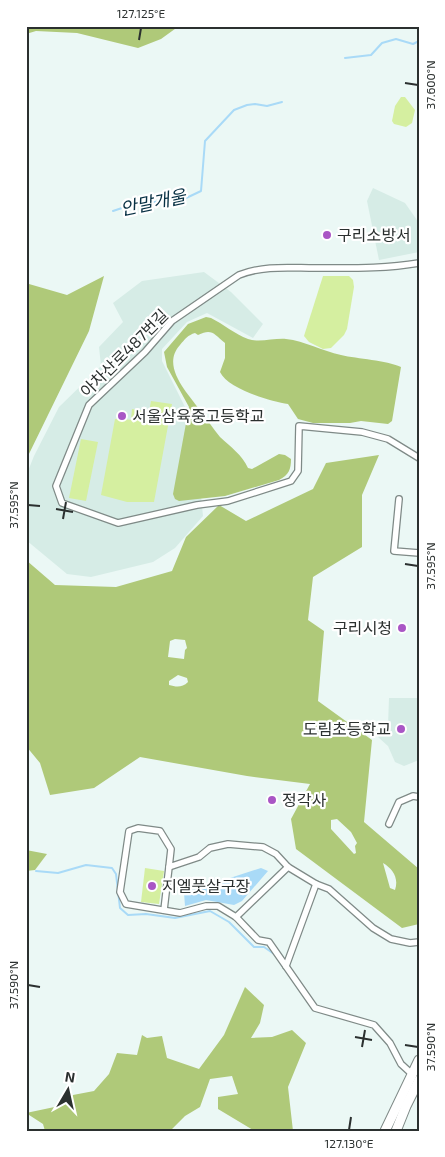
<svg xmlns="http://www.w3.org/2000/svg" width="445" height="1157" font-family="'Exo 2','Noto Sans KR',sans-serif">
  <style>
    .built { fill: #d6ece6 }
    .green { fill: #d5efa0 }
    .forest { fill: #afc979; fill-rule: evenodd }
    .water { fill: #a9daf7 }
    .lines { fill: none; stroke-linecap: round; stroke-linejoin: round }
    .stream { stroke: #a9daf7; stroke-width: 2 }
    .minor-casing { stroke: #7f8a87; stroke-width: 8 }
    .primary-casing { stroke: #7f8a87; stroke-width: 11 }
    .minor { stroke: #fff; stroke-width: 5.5 }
    .primary { stroke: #fff; stroke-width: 9 }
    .ticks { fill: none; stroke: #2b302f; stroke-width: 2 }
    .poi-dot { fill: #a956c5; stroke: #fff; stroke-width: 2 }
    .labels { text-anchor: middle; stroke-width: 4.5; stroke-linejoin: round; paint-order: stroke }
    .poi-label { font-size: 16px; fill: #2b302f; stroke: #fff; text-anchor: start }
    .street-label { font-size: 16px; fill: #2b302f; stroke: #fff }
    .water-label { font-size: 18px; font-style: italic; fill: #083144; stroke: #fff }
    .neatline { fill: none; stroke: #2b302f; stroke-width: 2 }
    .ticks-label { font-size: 12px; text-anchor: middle; fill: #2b302f }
  </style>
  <rect width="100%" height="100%" fill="#ebf8f5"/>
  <g class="built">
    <polygon points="373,188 405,203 419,223 419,252 379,260 367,201"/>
    <polygon points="204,272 231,292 263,324 253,338 207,313 187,322 162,349 162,361 194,425 203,516 175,548 153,562 91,577 67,574 26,540 26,476 34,456 59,407 101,366 99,347 123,322 113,303 142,281"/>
    <polygon points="389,698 419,698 419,760 404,766 395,762 388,746 378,737 380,732 388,725"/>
  </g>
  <g class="green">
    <polygon points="401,97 405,97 415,110 412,123 406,127 394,124 392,121 395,106"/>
    <polygon points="323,276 349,276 353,280 354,287 347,329 344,335 331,348 323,349 309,342 304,336"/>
    <polygon points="151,401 172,404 154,502 127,502 101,495 115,419 137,420 131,419 132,409 149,412"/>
    <polygon points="81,439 98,442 86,501 69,498"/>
    <polygon points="145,868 164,871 159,904 141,902"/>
  </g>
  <g class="forest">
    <polygon points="26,26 179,26 161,39 138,48 77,33 36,31 26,34"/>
    <polygon points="104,276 89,331 26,460 26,284 29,284 67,295"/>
    <path d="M206 317 211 318C223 324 235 334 248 339 259 343 274 338 286 339 305 341 322 351 341 355 358 359 386 360 401 367L392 421 388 424 361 421 350 423H313L298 419 288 404C270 401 228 389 220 372L225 358V343C214 334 212 328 198 335L195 333C188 335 185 339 180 345 160 367 189 394 201 412 208 420 213 429 220 437 231 447 242 455 248 468L252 469 279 454 285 455 291 459C291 469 289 475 279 480L225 496 179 501 175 499 173 494 189 407 167 367 164 352 188 324Z"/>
    <path d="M379 455 362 495V547L313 577 308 620 324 631 318 701 372 740 364 822 419 869V924L402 928 296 849 291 819 310 784 247 776 140 757 94 788 50 795 40 763 26 746V560L55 585 116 587 172 571 186 537 219 505 246 521 313 489 326 463ZM175 639 185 640 187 648 185 650 184 659 168 657 170 641ZM178 675 187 678 188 682C182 688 176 687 169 685V681ZM337 819 351 832 357 843 355 846 356 853 354 854 331 829V820ZM383 863C393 869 399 878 395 890L390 888Z"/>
    <polygon points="26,850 47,854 35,870 26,871"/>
    <polygon points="245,987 264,1005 260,1023 251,1038 272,1037 292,1030 306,1043 288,1087 293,1131 253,1130 218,1109 218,1097 238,1094 232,1076 210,1079 200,1107 185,1116 170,1131 45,1131 43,1124 26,1113 64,1105 73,1095 94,1091 109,1074 117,1053 137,1055 142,1035 147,1038 162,1036 167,1058 199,1069 224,1035"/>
  </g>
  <polygon class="water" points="261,868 268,871 242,901 234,905 206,900 185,906 184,893"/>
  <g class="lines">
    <g class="stream">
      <polyline points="345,58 371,55 382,43 396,39 413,44 419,41"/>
      <polyline points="113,211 137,203 182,200 201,191 205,141 234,110 247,105 255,104 267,106 282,102"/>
      <polyline points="36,871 58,873 86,865 112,868 116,874 120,908 128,915 146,914 175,918 210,911 229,922 254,947 264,947 274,954"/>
    </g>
    <defs>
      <g id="minor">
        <path d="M419 263C384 269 350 268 315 268 290 268 264 265 239 275L172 321 145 352 89 405 56 486 62 503 118 523 197 505 228 501 291 481 298 471 299 426 362 432 388 439 419 458"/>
        <polyline points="399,499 394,551 419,553"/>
        <polyline points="389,824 399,802 413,796 419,797"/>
        <polyline points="164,910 169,867"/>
        <polyline points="236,917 288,867"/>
        <polyline points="286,966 316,884"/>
        <polyline points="413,1075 401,1064 390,1043 374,1025 315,1008 269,942 258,940 236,917 218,906 206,906 180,913 126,904 120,892 129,831 138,828 160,831 171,849 169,867 199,857 210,848 228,844 263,847 276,854 288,867 316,884 329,889 373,928 391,939 410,943 419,942"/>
      </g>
      <g id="primary">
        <polyline points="385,1131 419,1060"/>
        <polyline points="396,1131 406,1106 419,1080"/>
      </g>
    </defs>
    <use href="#minor" class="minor-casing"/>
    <use href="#primary" class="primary-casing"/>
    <use href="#minor" class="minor"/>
    <use href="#primary" class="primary"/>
  </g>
  <path class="ticks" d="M139 40 141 28M405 83 418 85M28 505 40 506M56 509 73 512M63 519 66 502M405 564 418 566M28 985 40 987M355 1037 372 1040M405 1045 418 1047M362 1047 365 1030M349 1130 351 1117"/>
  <g class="poi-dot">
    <circle cx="327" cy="235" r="5"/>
    <circle cx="122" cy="416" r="5"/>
    <circle cx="402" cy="628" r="5"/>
    <circle cx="401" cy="729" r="5"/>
    <circle cx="272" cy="800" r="5"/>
    <circle cx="152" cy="886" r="5"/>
  </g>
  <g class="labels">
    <g class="poi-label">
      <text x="337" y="241">구리소방서</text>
      <text x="132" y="422">서울삼육중고등학교</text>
      <text x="392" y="634" text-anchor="end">구리시청</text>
      <text x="391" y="735" text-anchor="end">도림초등학교</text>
      <text x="282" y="806">정각사</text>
      <text x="162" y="892">지엘풋살구장</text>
    </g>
    <g class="street-label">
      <text transform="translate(124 353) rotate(-45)" y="6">아차산로487번길</text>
    </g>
    <g class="water-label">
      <text transform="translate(153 203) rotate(-12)" y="6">안말개울</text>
    </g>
  </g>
  <rect width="445" height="1157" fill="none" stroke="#ffffff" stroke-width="55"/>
  <g transform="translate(68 1090) rotate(9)" stroke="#ffffff" stroke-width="4" paint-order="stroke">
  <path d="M0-4L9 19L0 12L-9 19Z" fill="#2b302f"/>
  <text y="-8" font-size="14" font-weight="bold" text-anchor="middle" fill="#2b302f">N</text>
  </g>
  <rect x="28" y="28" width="390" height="1102" class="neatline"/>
  <g class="ticks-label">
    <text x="141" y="18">127.125°E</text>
    <text transform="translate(431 85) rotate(-90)" y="4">37.600°N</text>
    <text transform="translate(14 505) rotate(-90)" y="4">37.595°N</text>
    <text transform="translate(431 566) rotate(-90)" y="4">37.595°N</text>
    <text transform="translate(14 985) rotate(-90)" y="4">37.590°N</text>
    <text transform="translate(431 1047) rotate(-90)" y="4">37.590°N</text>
    <text x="349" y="1148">127.130°E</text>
  </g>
</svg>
